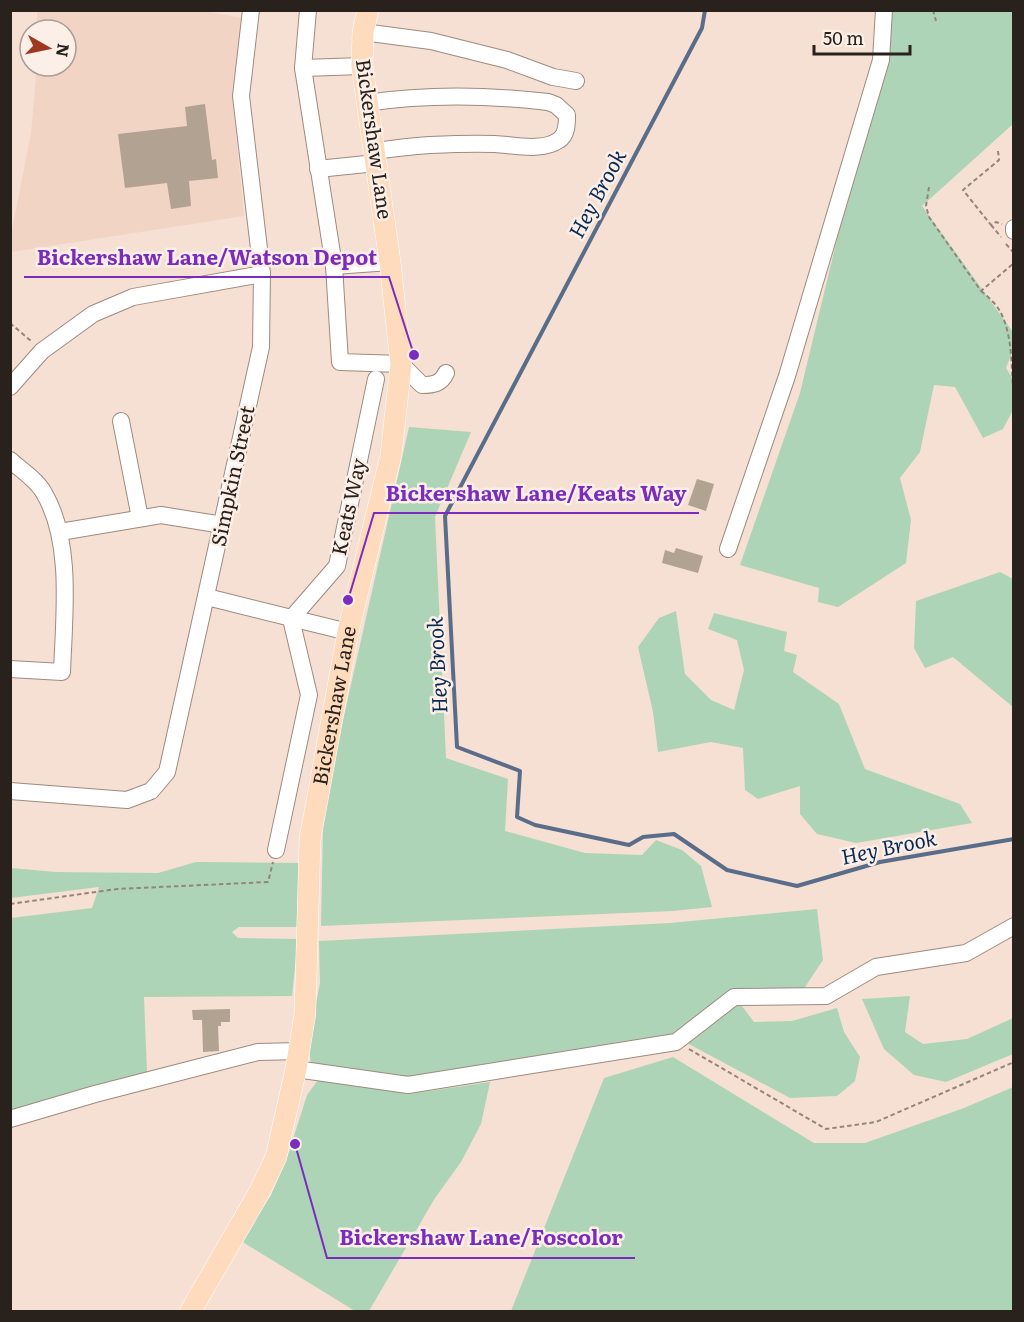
<svg xmlns="http://www.w3.org/2000/svg" width="1024" height="1322" font-family="Literata,serif">
  <style>
    .built { fill: #f1d4c4 }
    .green { fill: #aed4b8 }
    .lines { fill: none; stroke-linecap: round; stroke-linejoin: round }
    .stream { stroke: #596d8b; stroke-width: 4 }
    .building { fill: #b2a292 }
    .minor-casing { stroke: #9e8a7f; stroke-width: 18 }
    .major-casing { stroke: #fff; stroke-width: 22 }
    .path { stroke: #94857c; stroke-width: 2; stroke-dasharray: 4.5 3; stroke-linecap: butt }
    .minor { stroke: #fff; stroke-width: 16 }
    .major { stroke: #fddbbc; stroke-width: 21 }
    .labels { text-anchor: middle; stroke-width: 5; stroke-linejoin: round; paint-order: stroke }
    .street-label { font-size: 20px; fill: #29211c; stroke: #fcefe7 }
    .water-label { font-size: 21px; font-style: italic; fill: #082a54; stroke: #fcefe7 }
    .leader { fill: none; stroke: #7b2cbf; stroke-width: 2 }
    .callout-dot { fill: #7b2cbf; stroke: #fcefe7; stroke-width: 2 }
    .callout-label { font-size: 21px; text-anchor: middle; font-weight: bold; fill: #7b2cbf; stroke: #fcefe7; stroke-width: 5; stroke-linejoin: round; paint-order: stroke }
  </style>
  <rect width="100%" height="100%" fill="#f5e0d3"/>
  <polygon class="built" points="198,10 242,18 232,95 244,216 11,252 11,235 31,133 37,66 66,66 66,30 37,30 37,11"/>
  <g class="green">
    <polygon points="885,11 1013,11 1013,124 922,206 1013,332 1013,350 1006,368 1013,379 1013,410 1003,429 983,438 955,387 934,385 920,452 900,478 911,520 906,563 838,607 818,602 819,588 740,565 800,393 877,73"/>
    <polygon points="409,427 471,432 435,517 446,758 508,779 505,831 585,853 642,855 656,840 682,850 701,866 712,907 673,911 321,926 323,825 330,778"/>
    <polygon points="1000,572 1013,579 1013,707 953,657 925,668 914,648 916,601"/>
    <polygon points="676,611 685,674 711,700 734,710 744,670 737,640 708,629 714,613 787,632 784,651 797,655 793,672 839,704 865,769 960,804 972,823 856,843 817,834 800,814 800,786 758,799 745,790 743,748 711,742 658,752 653,712 638,647 659,618"/>
    <polygon points="196,862 301,863 298,927 239,927 232,932 238,938 298,939 292,996 144,997 147,1073 11,1110 11,918 92,908 99,887 11,898 11,868 56,872 158,873"/>
    <polygon points="817,909 823,960 803,990 731,993 673,1036 410,1077 336,1071 311,1063 308,1043 320,983 319,941 670,923"/>
    <polygon points="910,996 905,1032 923,1044 967,1039 1013,1018 1013,1054 946,1082 914,1075 884,1049 862,999"/>
    <polygon points="732,1006 742,1006 754,1022 792,1021 837,1008 844,1032 860,1057 855,1081 837,1096 790,1098 685,1042"/>
    <polygon points="673,1057 814,1143 865,1143 964,1108 1013,1087 1013,1311 511,1311 604,1078"/>
    <polygon points="318,1080 409,1094 490,1082 481,1124 461,1162 435,1198 369,1311 355,1311 241,1241 271,1195 288,1155 307,1095"/>
  </g>
  <g class="lines">
    <polyline class="stream" points="705,10 702,28 445,516 457,747 520,771 517,817 535,825 629,845 643,837 674,834 727,870 797,886 880,862 1014,839"/>
  </g>
  <g class="building">
    <polygon points="205,104 212,160 216,159 218,178 189,181 191,206 171,209 167,183 125,188 118,134 187,126 185,107"/>
    <polygon points="697,479 714,484 706,511 688,505"/>
    <polygon points="676,548 703,556 698,573 662,563 665,550 674,553"/>
    <polygon points="230,1009 230,1022 221,1022 221,1026 218,1026 219,1051 203,1052 202,1020 193,1020 192,1010"/>
  </g>
  <g class="lines">
    <defs>
      <g id="minor">
        <path d="M308 10 303 68 334 266 340 362 401 364 422 385C433 385 441 384 446 373"/>
        <polyline points="363,32 431,41 507,60 553,77 576,81"/>
        <polyline points="303,68 362,66"/>
        <path d="M366 103C426 94 488 95 548 102L556 105 567 115C567 124 567 135 559 140 542 152 514 145 495 144 473 143 451 144 430 145 411 146 393 149 374 151"/>
        <polyline points="318,169 376,163"/>
        <polyline points="1014,228 1014,231"/>
        <polyline points="334,266 390,262"/>
        <polyline points="10,387 42,351 93,314 133,297 262,274"/>
        <polyline points="121,421 140,518"/>
        <path d="M10 460C21 470 37 480 44 493 73 542 64 616 62 672L10 669"/>
        <polyline points="60,532 161,515 223,525"/>
        <polyline points="728,549 787,376 881,60 884,10"/>
        <polyline points="207,597 348,632"/>
        <polyline points="10,791 127,800 151,791 167,772 261,347 262,274 241,96 251,10"/>
        <polyline points="276,850 309,695 291,619 337,566 376,379"/>
        <polyline points="296,1069 408,1085 676,1042 734,997 826,996 876,967 966,953 1014,926"/>
        <polyline points="10,1119 95,1094 258,1052 299,1051"/>
      </g>
      <g id="major">
        <path id="s1" d="M190 1312 260 1191 276 1157 296 1069 305 1014 310 839 348 632 391 455 401 364 390 262 362 66 363 32 368 10"/>
      </g>
    </defs>
    <use href="#minor" class="minor-casing"/>
    <use href="#major" class="major-casing"/>
    <g class="path">
      <polyline points="933,10 936,21"/>
      <polyline points="998,151 999,160 963,190 991,225 996,222 1002,224"/>
      <polyline points="929,187 926,206 929,217 981,291 1014,263"/>
      <polyline points="991,225 1001,237"/>
      <polyline points="1006,244 1014,253"/>
      <path d="M981 291C987 296 994 302 998 308 1014 332 1011 374 1014 402"/>
      <polyline points="10,323 31,341"/>
      <polyline points="10,904 117,889 268,882 273,862"/>
      <polyline points="689,1049 826,1129 876,1122 1014,1062"/>
    </g>
    <use href="#minor" class="minor"/>
    <use href="#major" class="major"/>
  </g>
  <g class="labels">
    <g class="street-label">
      <text transform="translate(374 139) rotate(82)" y="7">Bickershaw Lane</text>
      <text transform="translate(233 476) rotate(-78)" y="7">Simpkin Street</text>
      <text transform="translate(349 507) rotate(-78)" y="7">Keats Way</text>
      <text dy="7" stroke="none"><textPath href="#s1" startOffset="634">Bickershaw Lane</textPath></text>
    </g>
    <g class="water-label">
      <text transform="translate(598 194) rotate(-62)" y="7">Hey Brook</text>
      <text transform="translate(438 665) rotate(-93)" y="7">Hey Brook</text>
      <text transform="translate(889 848) rotate(-12)" y="7">Hey Brook</text>
    </g>
  </g>
  <path class="leader" d="M414 355L389 277H24M348 600L374 513H699M295 1144L327 1258H635"/>
  <g class="callout-dot">
    <circle cx="414" cy="355" r="6"/>
    <circle cx="348" cy="600" r="6"/>
    <circle cx="295" cy="1144" r="6"/>
  </g>
  <g class="callout-label">
    <text x="207" y="265">Bickershaw Lane/Watson Depot</text>
    <text x="536" y="501">Bickershaw Lane/Keats Way</text>
    <text x="481" y="1245">Bickershaw Lane/Foscolor</text>
  </g>
  <rect width="1024" height="1322" fill="none" stroke="#29211c" stroke-width="24"/>
  <g transform="translate(48 48) rotate(99)"><circle r="28" fill="#fcefe7" stroke="#a89d96" stroke-width="1.5"/>
  <path d="M0-4.5L10 22L0 15L-10 22Z" fill="#a03721"/>
  <text y="-9" font-size="16" font-weight="bold" text-anchor="middle" fill="#29211c">N</text>
  </g>
  <path d="M814 45v9h96v-9" fill="none" stroke="#29211c" stroke-width="3"/>
  <text x="823" y="45" font-size="18" fill="#29211c" stroke="#fcefe7" stroke-width="4.5" paint-order="stroke">50 m</text>
</svg>
